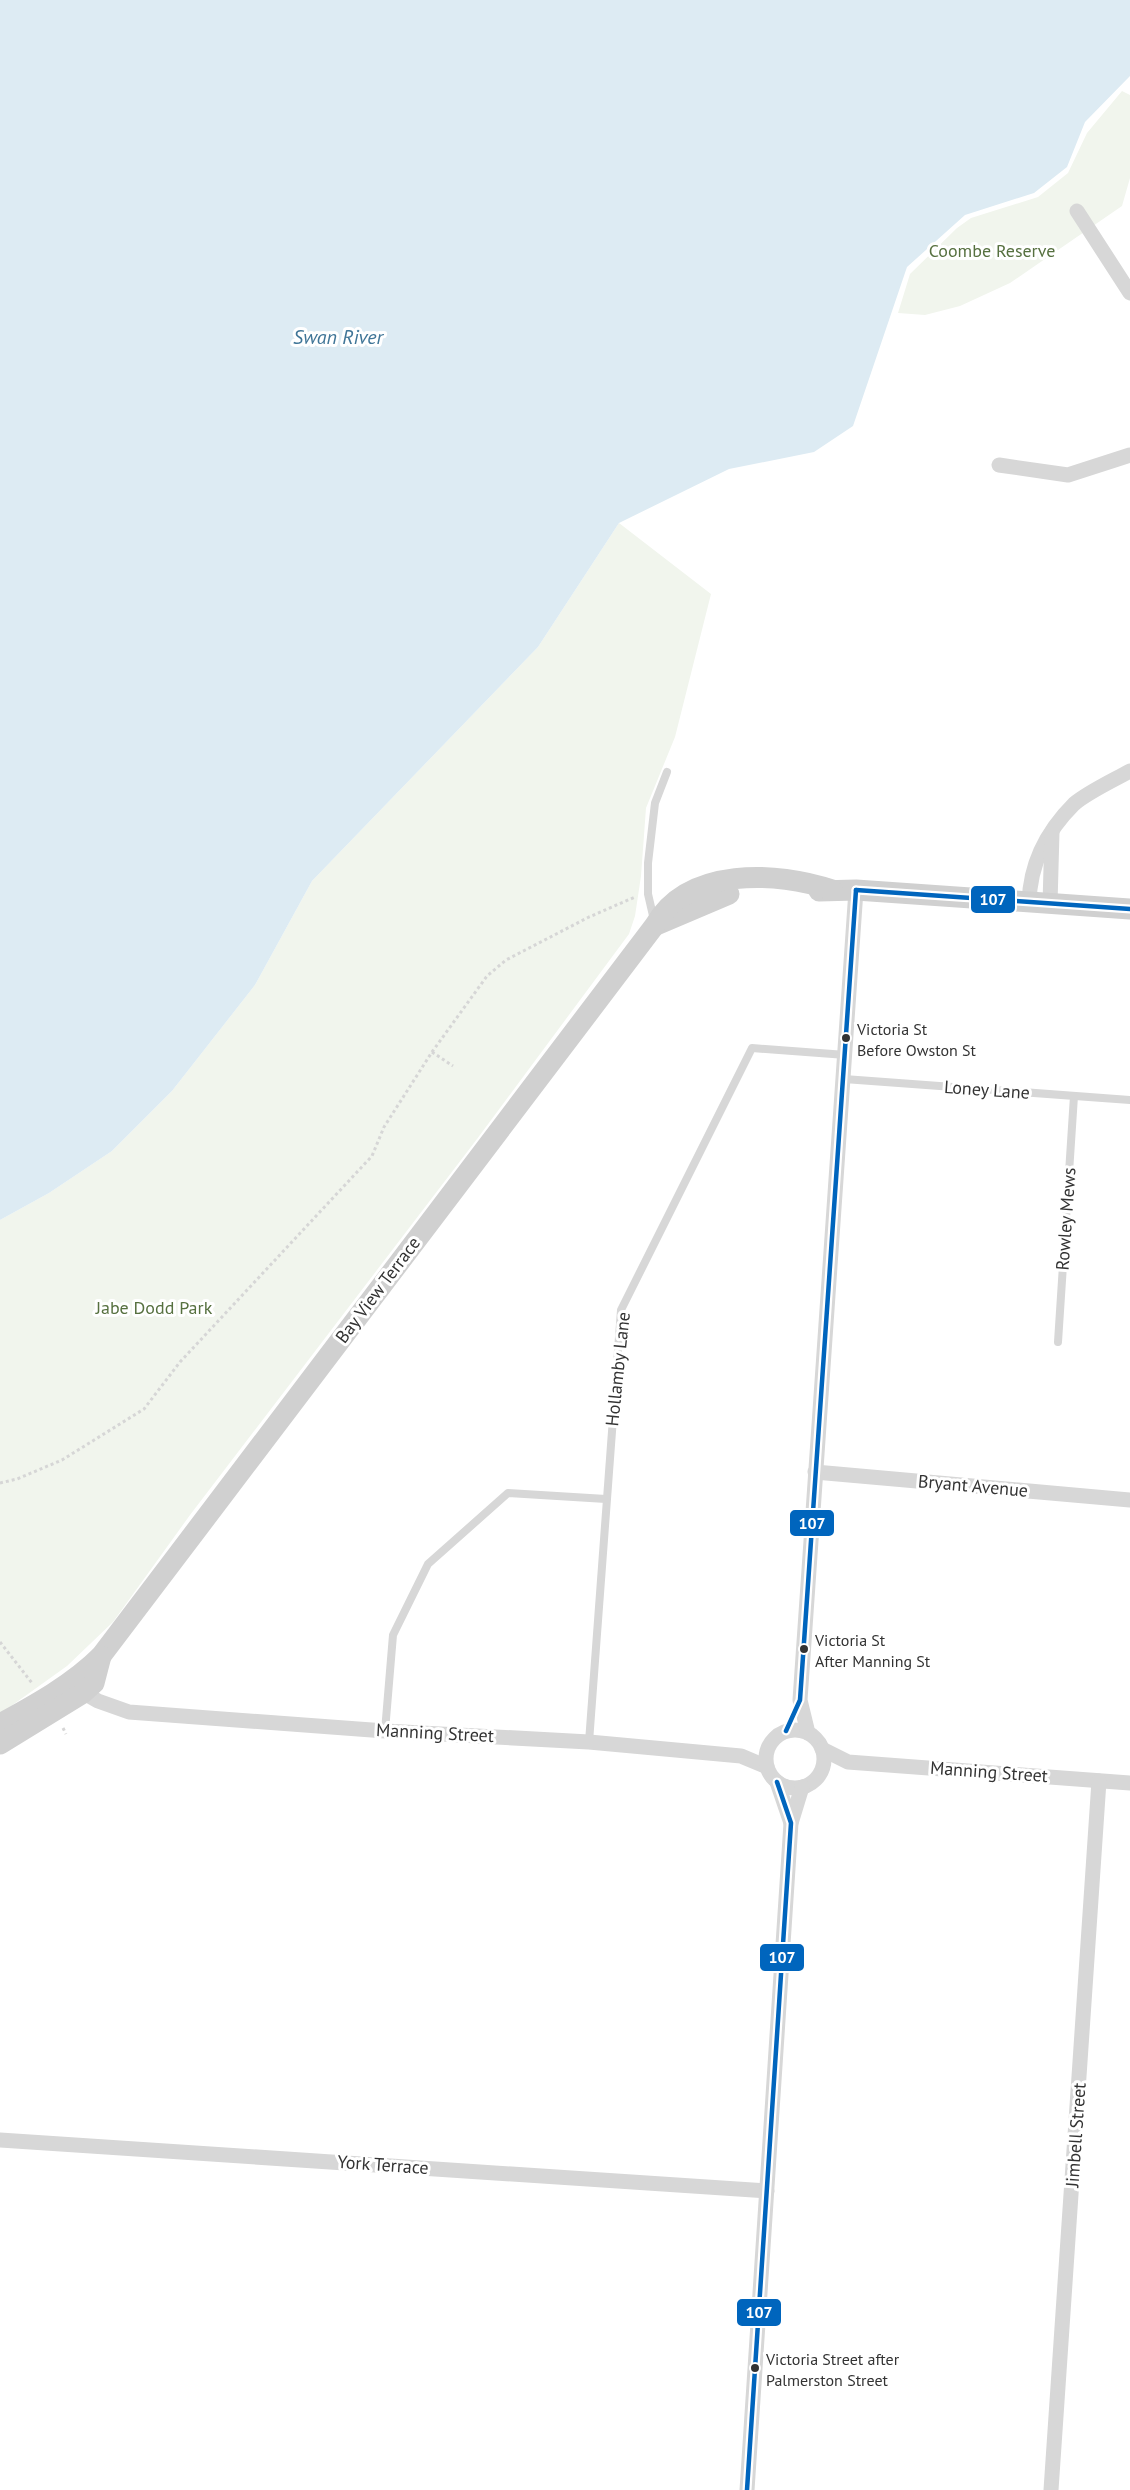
<svg xmlns="http://www.w3.org/2000/svg" width="1130" height="2490" font-family="'PT Sans',sans-serif">
  <style>
    .green { fill: #f1f5ed }
    .water { fill: #ddebf3 }
    .lines { fill: none; stroke-linecap: round; stroke-linejoin: round }
    .path { stroke: #d6d6d6; stroke-width: 3; stroke-dasharray: 3 3; stroke-linecap: butt }
    .lane { stroke: #d7d7d7; stroke-width: 8 }
    .street { stroke: #d7d7d7; stroke-width: 15 }
    .secondary { stroke: #d0d0d0; stroke-width: 21 }
    .bus-1-casing { stroke: #fff; stroke-width: 9 }
    .bus-1 { stroke: #0065bd; stroke-width: 4.5 }
    .bus-dot { fill: #333; stroke: #fff; stroke-width: 2 }
    .labels { text-anchor: middle; stroke-width: 6; stroke-linejoin: round; paint-order: stroke }
    .bus-label { font-size: 16px; fill: #333; stroke: #fff; text-anchor: start }
    .park-label { font-size: 18px; fill: #56703f; stroke: #fff }
    .street-label { font-size: 18px; fill: #333; stroke: #fff }
    .water-label { font-size: 20px; font-style: italic; fill: #3f7597; stroke: #fff }
    .line-badge { stroke: #fff; stroke-width: 2 }
    .badge-label { font-size: 16px; text-anchor: middle; font-weight: bold; fill: #fff }
  </style>
  <rect width="100%" height="100%" fill="#fff"/>
  <g class="green">
    <polygon points="1122,91 1130,95 1130,178 1122,206 1010,283 960,306 925,315 898,313 910,274 957,228 971,218 1038,197 1068,173 1087,133"/>
    <polygon points="619,523 711,594 675,737 646,808 641,876 635,916 629,934 477,1139 190,1515 113,1622 67,1666 0,1714 0,1220 49,1193 112,1151 172,1091 255,985 312,881 538,647"/>
  </g>
  <polygon class="water" points="0,0 1130,0 1130,76 1085,122 1067,167 1034,193 965,215 907,267 853,426 814,452 729,469 619,523 538,647 312,881 255,985 172,1091 112,1151 49,1193 0,1220"/>
  <g class="lines">
    <g class="path">
      <polyline points="432,1052 453,1066"/>
      <polyline points="0,1483 17,1479 62,1460 144,1409 180,1362 372,1156 384,1127 432,1052 487,976 506,960 589,917 635,897"/>
      <polyline points="0,1642 32,1683"/>
      <polyline points="63,1728 66,1734"/>
    </g>
    <g class="lane">
      <polyline points="654,920 648,894 648,863 655,803 667,772"/>
      <polyline points="844,1079 1130,1100"/>
      <polyline points="1058,1342 1074,1096"/>
      <polyline points="385,1731 393,1635 428,1564 508,1493 606,1499"/>
      <polyline points="589,1742 621,1310 752,1048 846,1055"/>
    </g>
    <g class="street">
      <polyline points="1077,211 1130,293"/>
      <polyline points="999,465 1068,475 1130,455"/>
      <path d="M1029 903C1030 863 1046 832 1074 804 1088 792 1114 780 1130 771"/>
      <polyline points="1050,904 1052,832"/>
      <polyline points="815,1472 1130,1500"/>
      <polyline points="77,1689 98,1701 129,1712 385,1731 589,1742 741,1756 767,1767"/>
      <circle cx="795" cy="1759" r="29"/>
      <polyline points="808,1733 800,1700 856,890"/>
      <polyline points="822,1749 848,1762 1130,1783"/>
      <polyline points="777,1782 791,1823"/>
      <polyline points="0,2140 767,2191"/>
      <polyline points="747,2490 791,1823 802,1787"/>
      <polyline points="1051,2490 1099,1781"/>
    </g>
    <g class="secondary">
      <polyline points="819,891 856,890 1130,909"/>
      <polyline points="656,925 729,894"/>
      <path d="M0 1724C35 1705 73 1684 101 1656L655 925C688 867 777 871 832 890"/>
      <polyline points="0,1744 83,1693 94,1683 101,1656"/>
    </g>
    <defs>
      <g id="bus-1">
        <polyline points="856,890 1130,909"/>
        <polyline points="786,1731 800,1700 856,890"/>
        <polyline points="747,2490 791,1823 777,1782"/>
      </g>
    </defs>
    <use href="#bus-1" class="bus-1-casing"/>
    <use href="#bus-1" class="bus-1"/>
  </g>
  <g class="bus-dot">
    <circle cx="846" cy="1038" r="5"/>
    <circle cx="804" cy="1649" r="5"/>
    <circle cx="755" cy="2368" r="5"/>
  </g>
  <g class="labels">
    <g class="bus-label">
      <text x="857" y="1035">Victoria St<tspan x="857" dy="21">Before Owston St</tspan></text>
      <text x="815" y="1646">Victoria St<tspan x="815" dy="21">After Manning St</tspan></text>
      <text x="766" y="2365">Victoria Street after<tspan x="766" dy="21">Palmerston Street</tspan></text>
    </g>
    <g class="park-label">
      <text x="992" y="257">Coombe Reserve</text>
      <text x="154" y="1314">Jabe Dodd Park</text>
    </g>
    <g class="street-label">
      <text transform="translate(987 1090) rotate(4)" y="6">Loney Lane</text>
      <text transform="translate(1066 1219) rotate(-86)" y="6">Rowley Mews</text>
      <text transform="translate(378 1290) rotate(-53)" y="6">Bay View Terrace</text>
      <text transform="translate(618 1369) rotate(-84)" y="6">Hollamby Lane</text>
      <text transform="translate(973 1486) rotate(5)" y="6">Bryant Avenue</text>
      <text transform="translate(435 1733) rotate(3)" y="6">Manning Street</text>
      <text transform="translate(989 1772) rotate(4)" y="6">Manning Street</text>
      <text transform="translate(1076 2135) rotate(-86)" y="6">Jimbell Street</text>
      <text transform="translate(383 2165) rotate(4)" y="6">York Terrace</text>
    </g>
    <g class="water-label">
      <text x="338" y="344">Swan River</text>
    </g>
  </g>
  <g class="line-badge">
    <rect x="970" y="885" width="46" height="29" rx="6" fill="#0065bd"/>
    <rect x="789" y="1509" width="46" height="28" rx="6" fill="#0065bd"/>
    <rect x="759" y="1943" width="46" height="29" rx="6" fill="#0065bd"/>
    <rect x="736" y="2298" width="46" height="29" rx="6" fill="#0065bd"/>
  </g>
  <g class="badge-label">
    <text x="993" y="905">107</text>
    <text x="812" y="1529">107</text>
    <text x="782" y="1963">107</text>
    <text x="759" y="2318">107</text>
  </g>
</svg>
